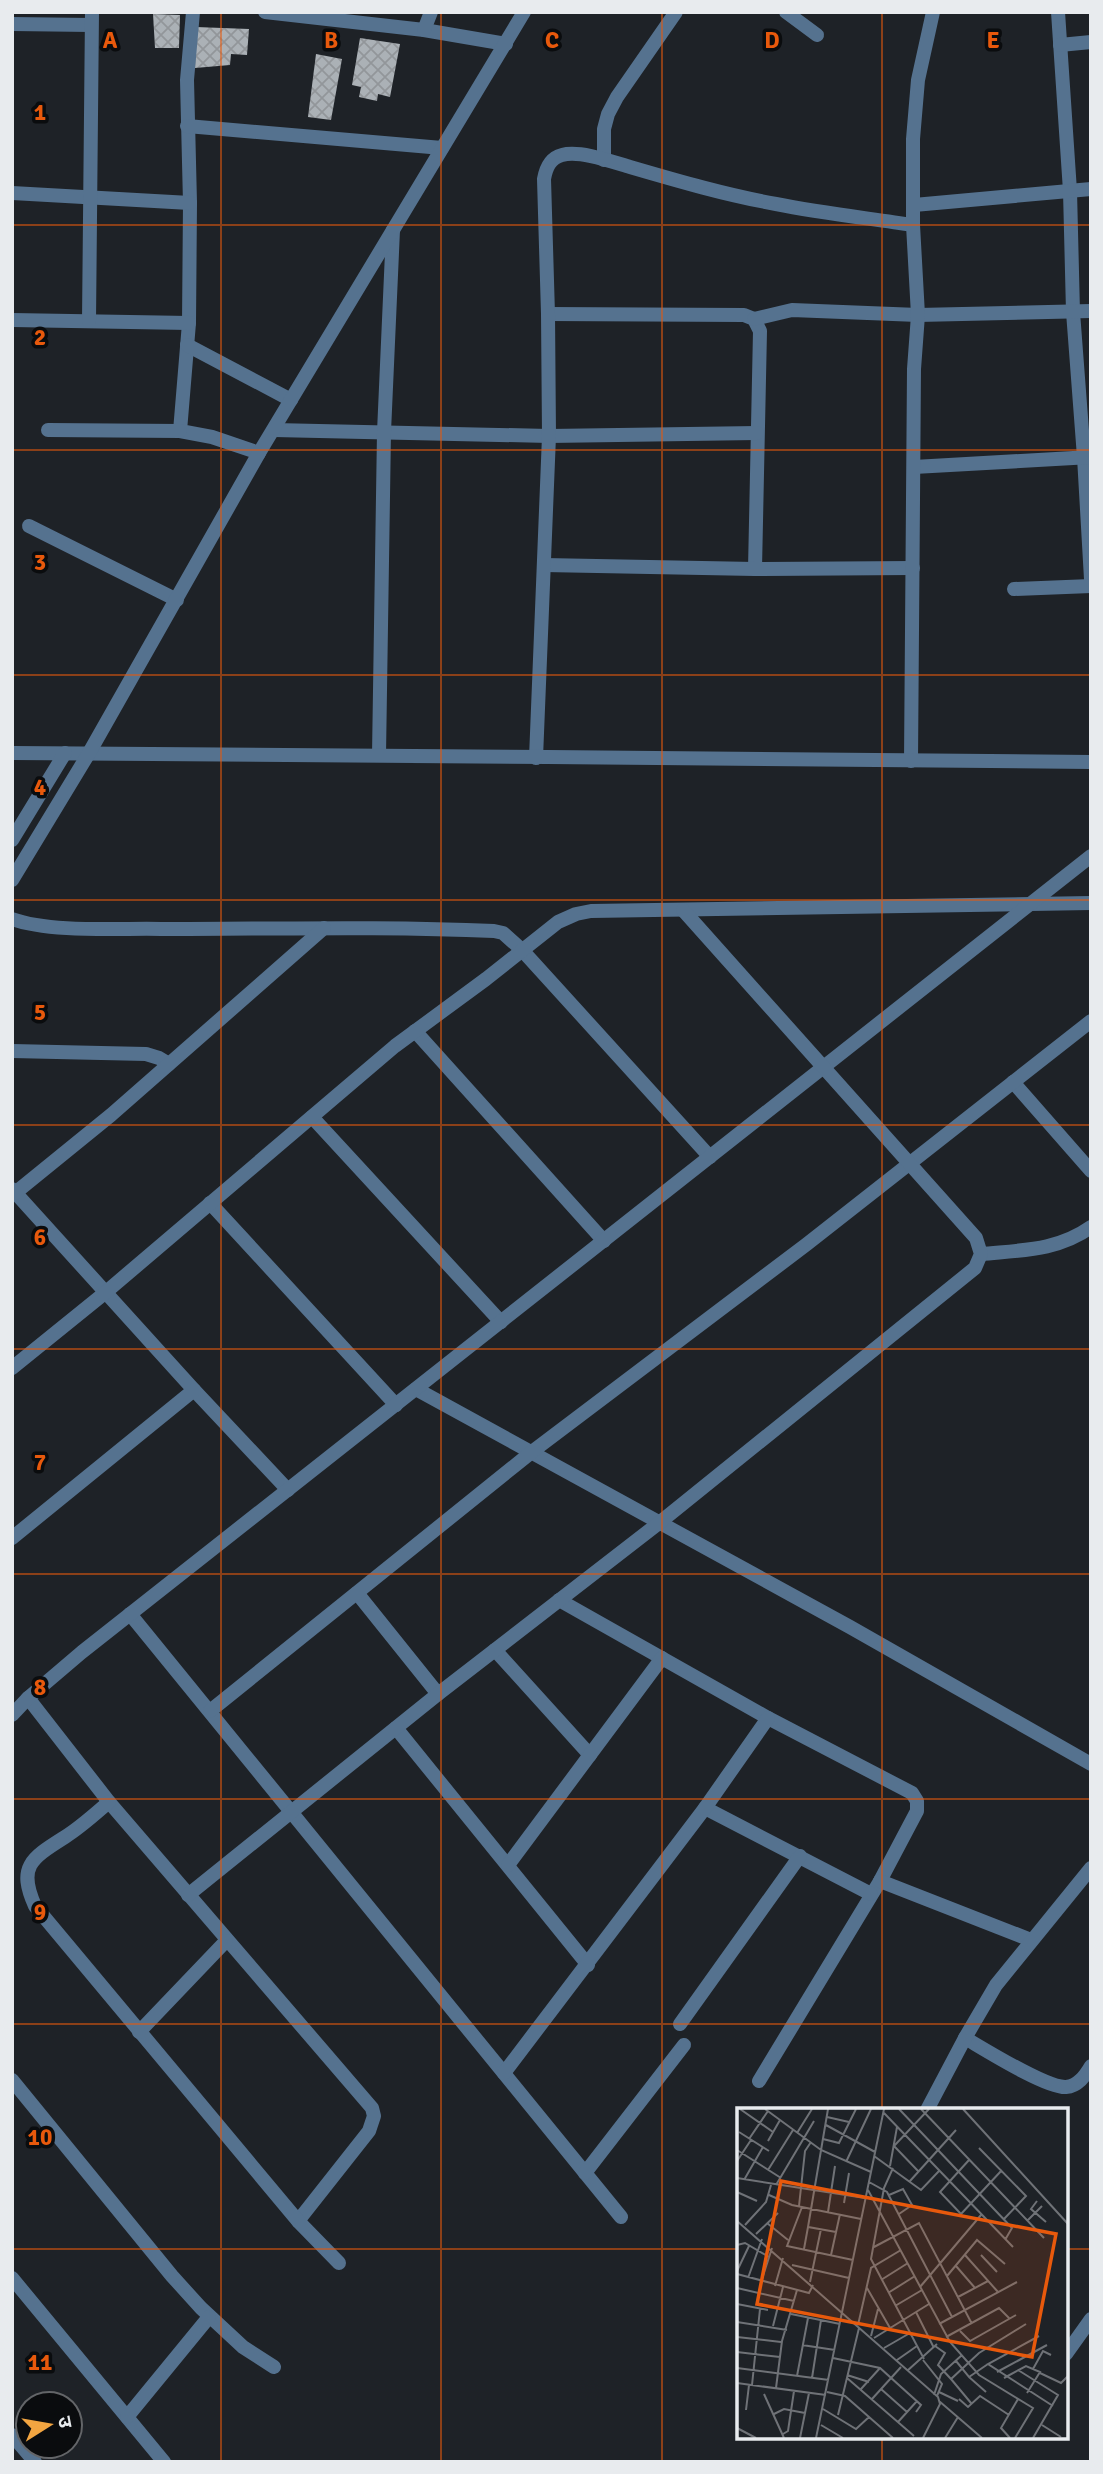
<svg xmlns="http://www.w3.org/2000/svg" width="1103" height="2474" font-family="Signika,'Noto Sans Devanagari',sans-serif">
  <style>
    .building { fill: url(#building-cross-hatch) }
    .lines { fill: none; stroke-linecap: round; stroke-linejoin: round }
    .minor { stroke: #55728f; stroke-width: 14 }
    .tertiary { stroke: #55728f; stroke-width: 14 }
    .grid { fill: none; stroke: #e8590c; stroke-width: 2; stroke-opacity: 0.55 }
    .inset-road { fill: none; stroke: #6f7277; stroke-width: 2 }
    .view { fill: #e8590c; fill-opacity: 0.15; stroke: #e8590c; stroke-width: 3.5 }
    .inset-edge { fill: none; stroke: #e8ebee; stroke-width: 3.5 }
    .grid-label { font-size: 23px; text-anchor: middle; font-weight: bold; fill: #e8590c; stroke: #0a0c0e; stroke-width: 7; stroke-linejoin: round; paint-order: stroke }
  </style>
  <defs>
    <pattern id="building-cross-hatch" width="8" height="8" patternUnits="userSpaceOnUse" patternTransform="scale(1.75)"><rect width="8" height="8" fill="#abb1b6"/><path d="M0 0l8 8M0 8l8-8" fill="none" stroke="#92969a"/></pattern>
  </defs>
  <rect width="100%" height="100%" fill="#1e2227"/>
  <g class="building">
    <polygon points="153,14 180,15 179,48 155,48"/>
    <polygon points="196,27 249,29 247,55 231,54 230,65 195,68"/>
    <polygon points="360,38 400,44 390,97 378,94 377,101 359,97 361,87 352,85"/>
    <polygon points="316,54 342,59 331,120 308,117"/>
  </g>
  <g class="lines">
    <g class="minor">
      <polyline points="193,12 187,80 190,203 189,323 180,431 212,437 259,453"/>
      <polyline points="265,12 424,30 506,44"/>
      <polyline points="786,12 817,35"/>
      <polyline points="1058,12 1070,191 1073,312 1084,457 1091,579"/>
      <polyline points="12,24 91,25"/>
      <polyline points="424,30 431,12"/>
      <polyline points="1060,45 1091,42"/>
      <polyline points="187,126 442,148"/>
      <polyline points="604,160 604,129 608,114 617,97 676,12"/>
      <polyline points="12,193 190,203"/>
      <polyline points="914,205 1091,189"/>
      <polyline points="548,314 744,315 754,319 760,331 755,569"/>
      <polyline points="754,319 792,310 918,315 1091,311"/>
      <polyline points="12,320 189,323"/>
      <polyline points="89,321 92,12"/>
      <polyline points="187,345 291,400"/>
      <polyline points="48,430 180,431"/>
      <polyline points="274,430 549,436 757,433"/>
      <polyline points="914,467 1091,457"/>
      <polyline points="29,526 177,600"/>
      <polyline points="544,565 755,569 913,568"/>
      <polyline points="1014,589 1091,586"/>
      <polyline points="379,755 384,432 393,230"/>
      <path d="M536 758 549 436 548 314 544 179C546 168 550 158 562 155 580 150 613 162 630 167 678 181 726 195 776 204 821 213 867 218 913 225"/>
      <polyline points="911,761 914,369 918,315 913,225 913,139 918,80 933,12"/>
      <path d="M12 919C51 933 120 928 161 929 272 929 383 926 494 931L503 933 522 950 710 1157"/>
      <polyline points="415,1031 604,1241"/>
      <polyline points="12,1051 146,1054 159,1058 169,1064"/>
      <polyline points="1013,1082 1091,1171"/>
      <polyline points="312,1117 501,1322"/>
      <polyline points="12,1189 194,1390 288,1490"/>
      <polyline points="15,1193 111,1115 324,928"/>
      <polyline points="210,1203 396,1405"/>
      <path d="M981 1254C1022 1250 1057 1251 1091 1227"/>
      <polyline points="12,1368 106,1292 395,1046 486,979 558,922 576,914 591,911 1091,903"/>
      <polyline points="416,1389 850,1627 1091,1764"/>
      <polyline points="12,1538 194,1390"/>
      <polyline points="357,1593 438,1694"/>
      <polyline points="559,1600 768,1718 912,1793 917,1801 917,1811 880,1881 759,2081"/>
      <polyline points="130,1614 621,2217"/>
      <polyline points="495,1650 590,1755"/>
      <polyline points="28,1698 109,1802 372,2108 374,2116 369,2131 298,2221"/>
      <polyline points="210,1711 533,1451 807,1244 1091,1021"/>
      <polyline points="12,1715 28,1698 82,1652 1091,856"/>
      <polyline points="396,1728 588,1965"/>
      <path d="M109 1802C95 1814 81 1827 65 1837 32 1858 17 1866 35 1906L298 2221 339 2263"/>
      <polyline points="705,1808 871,1894"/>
      <polyline points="508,1865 662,1658"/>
      <polyline points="880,1881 1031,1940"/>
      <polyline points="188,1895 438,1694 659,1523 975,1268 981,1254 976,1238 683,910"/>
      <polyline points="680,2024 800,1856"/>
      <polyline points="139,2032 226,1941"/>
      <path d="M965 2038C984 2049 1046 2088 1066 2087 1078 2086 1085 2076 1091 2066"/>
      <polyline points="504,2073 705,1808 768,1718"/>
      <polyline points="12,2080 172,2276 201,2308 243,2347 274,2367"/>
      <polyline points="927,2110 965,2038 996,1985 1091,1868"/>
      <polyline points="585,2173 684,2045"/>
      <polyline points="12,2278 164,2462"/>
      <polyline points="1066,2354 1091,2319"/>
      <polyline points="127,2417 209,2317"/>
      <polyline points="12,2435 35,2462"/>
    </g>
    <g class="tertiary">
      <path d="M12 753C372 753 731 761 1091 762"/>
      <polyline points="12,840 65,753"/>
      <polyline points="12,880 89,753 259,453 524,12"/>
    </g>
  </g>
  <path class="grid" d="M221 12V2462M441 12V2462M662 12V2462M882 12V2110M12 225H1091M12 450H1091M12 675H1091M12 900H1091M12 1125H1091M12 1349H1091M12 1574H1091M12 1799H1091M12 2024H1091M12 2249H739M1066 2249H1091M882 2437V2462"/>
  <g transform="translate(737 2108)">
    <rect width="331" height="331" fill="#1e2227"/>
    <path class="inset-road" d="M3 1 36 24M28 1 84 42 134 64M162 1 275 120 268 132M184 1 307 130M226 1 331 116M147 5 276 139M90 9 112 14M89 17 138 44M2 24 32 43M60 25 75 1M12 31 31 3M86 31 102 35 119 1M31 33 43 12M242 40 289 88 266 112M0 42 44 70M137 48 184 82 202 63M232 52 203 84 224 106 265 62M0 53 14 32M109 54 134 1M153 58 160 19M156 60 147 80 134 151 187 251M31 62 56 22M182 64 157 38 192 1M0 70 128 90M7 72 26 39M173 73 219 22M132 74 150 84 215 209M39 77 77 13M131 82 213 234 242 267 296 300 278 330M0 84 20 93M32 87 55 97 124 111M152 87 166 81 175 97 162 106M300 93 294 101 309 114M107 95 112 65M62 98 68 43 74 34M65 99 50 138 116 152M91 104 98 58M0 113 201 289 203 296 186 330M290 113 305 98M30 115 51 132M8 117 29 94 34 77M71 119 91 1M19 126 41 105M0 137 8 135 32 149M137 139 182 115 235 216M67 141 71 119 99 124M94 147 103 106M228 147 261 184M244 147 260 164M55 157 112 170M219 158 238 180M0 163 12 138M0 166 72 185 76 177M210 168 240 132 268 156M11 170 25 131M144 172 171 155M24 174 35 140M73 174 84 121M38 178 46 150M183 179 244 107M0 180 57 193M130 180 153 220M151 185 178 168M221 189 251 173M0 196 31 202M158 198 185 182M179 204 197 240M54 206 103 216M0 214 50 222M202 216 280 174M121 217 134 160 164 142M36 218 46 179M223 223 233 233 279 207M134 228 141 201M302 228 251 256 316 298M0 229 44 234M209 229 262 200 273 211M137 230 192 196M65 237 98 242M198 238 208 245 201 257 214 271 242 245 289 216M147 240 173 225M0 244 43 249M96 250 143 260 184 297 179 304M160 252 180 238M186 252 205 276 200 288M219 253 232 269 251 256M0 260 92 272M296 261 306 243 314 247M281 262 321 287 296 330M170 263 200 236M260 264 310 237M303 265 324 275 331 268M110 267 132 274M60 268 71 210M232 269 249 284M75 270 84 212M110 270 177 328M267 270 289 258 303 264 290 285M214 271 234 295M0 275 89 287M15 277 23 201M39 280 45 233 60 182M124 281 143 260M144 281 170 304M90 284 108 288 156 330M202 284 221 293M27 286 47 330M197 287 204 266 225 247M135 291 164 259M222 291 231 299 243 288 272 307M202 293 245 330M86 301 119 321 132 309M9 302 12 277M37 306 47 301 68 305M101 307 122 220M161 314 180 293M84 317 106 330M305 317 324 329M0 320 19 330M46 326 51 323 57 283M63 330 72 285M79 330 147 1M208 330 221 309M273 330 264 320 281 291"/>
    <path class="view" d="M44 73 319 126 295 249 20 196Z"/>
    <rect width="331" height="331" class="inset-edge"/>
  </g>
  <g class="grid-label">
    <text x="110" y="48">A</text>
    <text x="331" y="48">B</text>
    <text x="552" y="48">C</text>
    <text x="772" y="48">D</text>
    <text x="993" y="48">E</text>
    <text x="40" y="120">1</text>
    <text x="40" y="345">2</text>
    <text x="40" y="570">3</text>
    <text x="40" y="795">4</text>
    <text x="40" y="1020">5</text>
    <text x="40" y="1245">6</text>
    <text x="40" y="1470">7</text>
    <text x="40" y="1695">8</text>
    <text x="40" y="1920">9</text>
    <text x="40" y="2145">10</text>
    <text x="40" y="2370">11</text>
  </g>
  <rect width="1103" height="2474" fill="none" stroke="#e8ebee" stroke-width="28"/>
  <g transform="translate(49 2425) rotate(79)"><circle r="33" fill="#0a0c0e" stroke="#636568" stroke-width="2"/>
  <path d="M0-5L12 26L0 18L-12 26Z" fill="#f2a541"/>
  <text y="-10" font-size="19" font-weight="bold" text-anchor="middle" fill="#e8ebee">उ</text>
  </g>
</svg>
